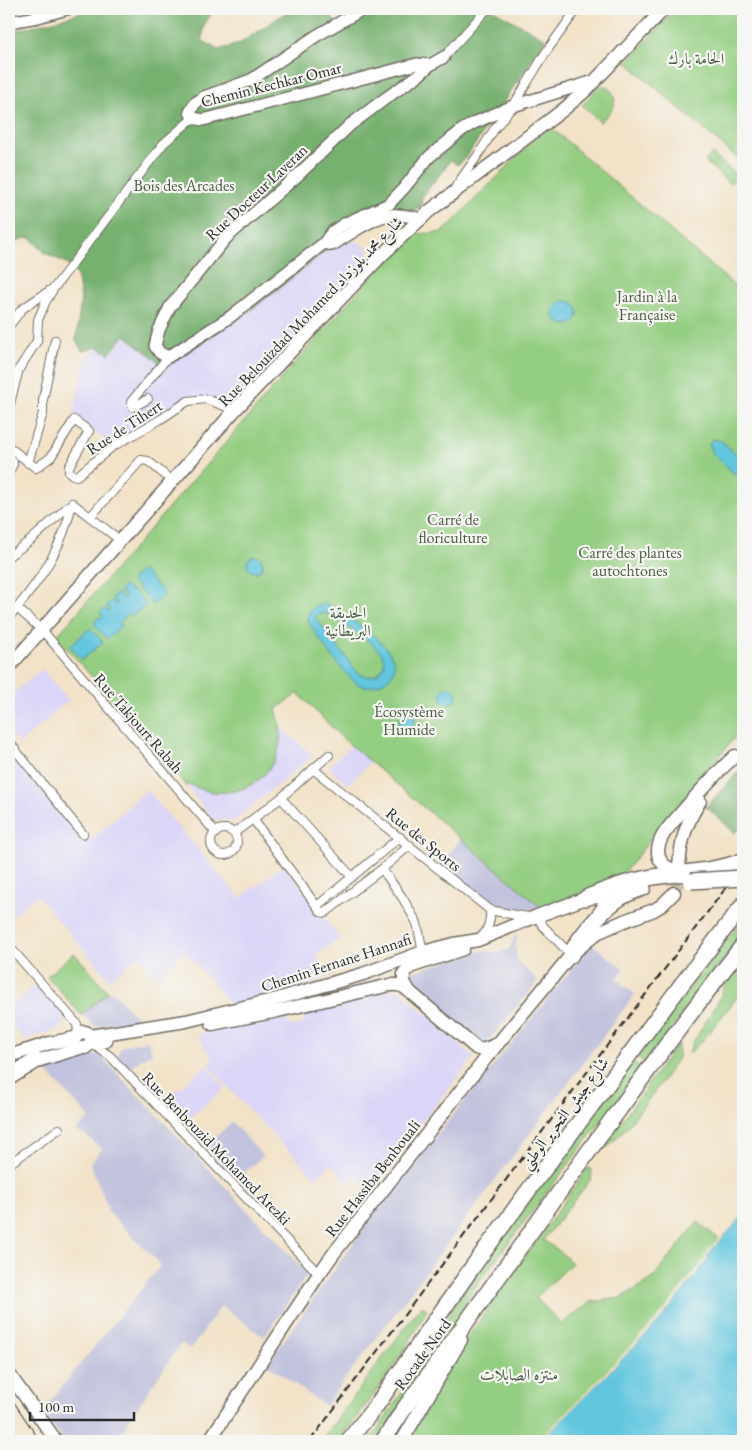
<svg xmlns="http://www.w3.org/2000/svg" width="752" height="1450" font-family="'EB Garamond',Amiri,serif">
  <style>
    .built { fill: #dbd6f7 }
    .industrial { fill: #c1c2dd }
    .green { fill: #94ce82; stroke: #607c56 }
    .forest { fill: #77b170; stroke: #516e4e }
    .water { fill: #62c6df; stroke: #467885; fill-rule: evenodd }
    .pier { fill: #f2e2c7 }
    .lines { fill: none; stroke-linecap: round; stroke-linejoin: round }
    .primary-tunnel { stroke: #cabda8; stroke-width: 12; stroke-dasharray: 12 6; stroke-linecap: butt }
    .street-casing { stroke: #716b62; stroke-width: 10 }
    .secondary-casing { stroke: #716b62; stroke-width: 14 }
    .primary-casing { stroke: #716b62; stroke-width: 15 }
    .highway-casing { stroke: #716b62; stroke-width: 18 }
    .street { stroke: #fff; stroke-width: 8 }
    .secondary { stroke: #fff; stroke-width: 11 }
    .primary { stroke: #fff; stroke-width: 12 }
    .highway { stroke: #fff; stroke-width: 15 }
    .tram { stroke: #2b2b2b; stroke-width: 1 }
    .rail { stroke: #2b2b2b; stroke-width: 2; stroke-dasharray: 8 4; stroke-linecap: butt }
    .highway-bridge-casing { stroke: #716b62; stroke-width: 18; stroke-linecap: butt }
    .highway-bridge { stroke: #fff; stroke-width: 15 }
    .labels { text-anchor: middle; stroke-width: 4.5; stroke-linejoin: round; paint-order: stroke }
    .park-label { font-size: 16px; fill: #4a5c45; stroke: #f6f6f2 }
    .street-label { font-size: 16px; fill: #2b2b2b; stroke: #f6f6f2 }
  </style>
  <rect width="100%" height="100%" fill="#f6f6f2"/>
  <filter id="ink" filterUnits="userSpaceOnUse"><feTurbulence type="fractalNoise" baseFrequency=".02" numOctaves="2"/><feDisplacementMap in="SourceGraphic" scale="10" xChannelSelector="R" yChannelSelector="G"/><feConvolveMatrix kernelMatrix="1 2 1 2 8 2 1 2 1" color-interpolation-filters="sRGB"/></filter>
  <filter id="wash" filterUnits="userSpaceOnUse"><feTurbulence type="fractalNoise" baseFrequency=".0096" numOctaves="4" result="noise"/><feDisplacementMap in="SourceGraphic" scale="20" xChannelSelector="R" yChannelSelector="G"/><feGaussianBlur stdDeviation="1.12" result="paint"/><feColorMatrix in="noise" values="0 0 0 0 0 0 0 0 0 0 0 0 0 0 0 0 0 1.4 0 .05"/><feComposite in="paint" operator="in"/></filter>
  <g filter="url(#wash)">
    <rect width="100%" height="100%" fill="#f2e2c7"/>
    <g class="built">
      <polygon points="357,241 365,246 369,254 368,257 232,409 207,399 190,399 112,444 79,422 75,417 73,414 87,357 98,347 124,335 165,367 254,308 324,252 340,242"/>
      <polygon points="42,669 69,700 19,744 9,733 9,697"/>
      <polygon points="281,727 313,756 234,821 213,819 186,786 189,784 198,789 225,793 237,790 253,783 261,778 268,769 281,737"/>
      <polygon points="351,746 370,762 348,785 328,767"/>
      <polygon points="9,753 86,844 147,790 240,898 284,865 340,938 316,955 329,975 308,985 232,1006 184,951 158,978 138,955 110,980 37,896 9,918"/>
      <polygon points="35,985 47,995 65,1016 64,1023 60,1028 24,1040 9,1020 9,1008"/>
      <polygon points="390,989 400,991 474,1057 368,1189 356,1177 349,1184 331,1164 316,1178 247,1108 208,1065 213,1060 197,1034 284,1017 292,1027 306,1022 302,1012"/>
      <polygon points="206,1065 225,1088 184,1123 165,1101"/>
    </g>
    <g class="industrial">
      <polygon points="461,839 542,908 514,910 491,906 441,864"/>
      <polygon points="515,933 517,941 515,946 518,962 538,981 488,1041 484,1043 479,1043 474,1040 408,982 409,973 484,950 499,953 509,949 513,941"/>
      <polygon points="592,944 624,969 616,979 635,994 325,1406 267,1364 362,1231 360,1230 368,1220"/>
      <polygon points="111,990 141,1022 94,1026 86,1018 81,1015"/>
      <polygon points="148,1040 152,1053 128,1068 120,1058 118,1055 119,1051 122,1047 127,1045"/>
      <polygon points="99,1054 308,1274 264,1337 221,1306 191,1349 181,1343 115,1441 64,1441 42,1411 161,1265 106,1210 108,1208 90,1163 102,1149 86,1135 75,1131 90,1118 44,1069 56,1064"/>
      <polygon points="232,1122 263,1156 235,1181 204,1148"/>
    </g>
    <g class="green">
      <polygon points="676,9 735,9 743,19 743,163 626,62"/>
      <path d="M603 86C613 88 618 100 612 109 609 114 604 118 600 122L582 105 599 87Z"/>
      <path d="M548 125 743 293V727L616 882 542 908 340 736 298 693 276 710C297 766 241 812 189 784L186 786 124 712 56 637 407 235 443 232Z"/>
      <polygon points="712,154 738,176 730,184 705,161"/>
      <polygon points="743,919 743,934 645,1063 643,1063 638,1057 639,1055"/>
      <polygon points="74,953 108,992 81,1015 47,976"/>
      <polygon points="743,962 743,990 704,1039 689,1054 692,1044 717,1004 726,983"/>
      <polygon points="678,1043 678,1058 661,1083 627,1127 608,1147 606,1147 605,1144"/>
      <polygon points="633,1062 641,1069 477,1284 468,1298 459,1319 377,1441 370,1441 401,1394 469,1282"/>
      <polygon points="589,1167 592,1172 591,1179 543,1240 558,1250 572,1263 536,1298 562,1324 590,1302 621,1298 652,1279 698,1222 720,1240 706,1256 708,1259 660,1320 541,1441 408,1441 467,1338"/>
      <path d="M421 1306 427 1309C404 1357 371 1399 338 1441H321Z"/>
    </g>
    <g class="forest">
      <polygon points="92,9 214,9 204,26 202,40 218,50 239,44 291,9 326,9 338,26 374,9 494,9 495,11 546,39 465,159 457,165 451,160 422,197 421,206 412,211 373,218 324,252 254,308 165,367 125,335 109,354 98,347 82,351 76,340 81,298 77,275 66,263 45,253 29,237 13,242 9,247 9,32 53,21"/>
      <polygon points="739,771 743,775 743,824 735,833 706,807"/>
    </g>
    <g class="water">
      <circle cx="566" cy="313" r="12"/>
      <polygon points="713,439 721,441 743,460 743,474 735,474 711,452 712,451 709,446 710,442"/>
      <circle cx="255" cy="564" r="8"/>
      <polygon points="142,570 165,594 153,605 131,580"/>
      <polygon points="124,585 130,591 133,590 146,604 132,616 129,613 119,623 121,626 107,639 94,625 96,623 94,621 98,617 100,619 103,616 100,613 105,608 108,612 110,610 106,605 112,600 116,605 117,604 112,597 118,593 123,598 125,597 120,590"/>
      <path d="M325 604C343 614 421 657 385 681 377 686 369 688 360 685 347 680 314 633 308 620 309 608 314 605 325 604ZM323 613 329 615C344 625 370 639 380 652 392 667 374 684 358 673L315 617 318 614Z"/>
      <polygon points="90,628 103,642 82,660 70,646"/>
      <circle cx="449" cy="695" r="8"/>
      <circle cx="407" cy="720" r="8"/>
      <polygon points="743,1215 743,1441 541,1441 660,1320 708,1259 706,1257"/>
    </g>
    <polygon class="pier" points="743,1212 743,1215 706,1256 708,1259 660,1320 541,1441 539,1441 658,1318 705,1259 704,1255"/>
  </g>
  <g filter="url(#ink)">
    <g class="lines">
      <polyline class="primary-tunnel" points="674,893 679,880 679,866"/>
      <defs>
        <g id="street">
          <polyline points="444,57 487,9"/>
          <polyline points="456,186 478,155 495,128 513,106 546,52 577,9"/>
          <polyline points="9,326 22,309 52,289"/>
          <polyline points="148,399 133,407 131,402 168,357"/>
          <polyline points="9,407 19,369 37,341 38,320 45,303 54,288 163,144 193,118"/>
          <polyline points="9,447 36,468 51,457 74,420 89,431 69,467 69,472 73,475 77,476 112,447 161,419 188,401 206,399 235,410"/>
          <polyline points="9,458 13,461 13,464 9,472"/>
          <polyline points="28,463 43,413 43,400 55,340"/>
          <polyline points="72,503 121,541"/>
          <polyline points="90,517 141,460 148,461 172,481"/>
          <path d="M9 556 31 540 72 503C64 544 43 576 17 608"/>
          <polyline points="9,617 17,608 42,630 216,833"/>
          <polyline points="9,742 83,834"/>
          <polyline points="313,769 490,910 515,915 529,917"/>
          <polyline points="281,798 352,877"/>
          <polyline points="253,819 321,912 325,913 382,869 410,845"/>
          <circle cx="224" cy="842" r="13"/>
          <polyline points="234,833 281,798 329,755"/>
          <polyline points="382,869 402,897 417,923 423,952"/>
          <polyline points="317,906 400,837"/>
          <polyline points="537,916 543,926 571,955"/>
          <path d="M481 938C488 930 491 920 490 910"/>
          <polyline points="9,946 77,1024 78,1033"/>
          <polyline points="92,1044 110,1056 319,1274"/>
          <polyline points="9,1164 59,1129"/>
        </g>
        <g id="secondary">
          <polyline points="363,9 316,36 251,80 204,97 195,103 190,112 193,118 203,120 417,64 430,65 444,57"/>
          <polyline points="9,22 38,17 67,9"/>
          <polyline points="430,65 419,75 386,98 350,125 297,176 226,238 170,307 159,330 155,346 160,353 168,357 230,317 324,243 332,232 346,223 389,204 404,188 429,157 462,130 474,123 513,106 594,81"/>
          <path d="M324 243 332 245C347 236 374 216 391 215 401 214 412 217 422 219"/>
        </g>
        <g id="primary">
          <polyline points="9,667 235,410 381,256 428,212 563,110 585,91 664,9"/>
          <path d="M679 866C681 839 686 824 700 801"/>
          <path d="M683 871C662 870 652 857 662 837 667 828 675 820 681 813 699 792 715 774 735 756"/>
          <polyline points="409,991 404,982 404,973 410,967 463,949"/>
          <path d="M212 1024 278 1011 390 985H398L404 987 476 1048C483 1052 491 1047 498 1043"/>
          <polyline points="90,1036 186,1021 277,999 363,974 423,952 454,944 478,940 537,916 586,898 599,897 603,900 604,906 597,916"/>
          <polyline points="9,1056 50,1043 75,1038 81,1032 86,1032 90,1036"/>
          <polyline points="30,1063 80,1048 85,1048 90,1044 106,1041"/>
          <polyline points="9,1374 41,1419 56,1441"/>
          <polyline points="209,1441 319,1274 334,1253 486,1058 571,955 597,933 624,921 654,910 662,905 674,893"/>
          <polyline points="402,1441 461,1340"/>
        </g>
        <g id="highway">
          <path d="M586 898C609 888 635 879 660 876 690 872 714 871 743 861"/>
          <path d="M571 955C576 939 604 909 617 900 625 894 634 891 643 888"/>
          <polyline points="9,1077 37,1060"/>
          <polyline points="348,1441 376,1406 471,1269 528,1191 682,984 743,905"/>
          <path d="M383 1441 404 1409C516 1254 625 1096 743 945"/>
        </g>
      </defs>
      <use href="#street" class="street-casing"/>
      <use href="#secondary" class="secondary-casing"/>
      <use href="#primary" class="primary-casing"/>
      <use href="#highway" class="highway-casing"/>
      <use href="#street" class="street"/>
      <use href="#secondary" class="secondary"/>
      <use href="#primary" class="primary"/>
      <use href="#highway" class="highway"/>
      <polyline class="tram" points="9,1395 40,1441"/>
      <polyline class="rail" points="310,1441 426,1286 743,865"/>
      <defs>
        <polyline id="highway-bridge" points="691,881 743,878"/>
      </defs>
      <use href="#highway-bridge" class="highway-bridge-casing"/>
      <use href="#highway-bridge" class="highway-bridge"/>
    </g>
  </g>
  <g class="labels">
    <g class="park-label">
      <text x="696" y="64">الحامة بارك</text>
      <text x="184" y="191">Bois des Arcades</text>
      <text x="647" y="302">Jardin à la<tspan x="647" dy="18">Française</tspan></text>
      <text x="453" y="525">Carré de<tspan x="453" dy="18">floriculture</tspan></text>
      <text x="630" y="558">Carré des plantes<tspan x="630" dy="18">autochtones</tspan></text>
      <text x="348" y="618">الحديقة<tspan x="348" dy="18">البريطانية</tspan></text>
      <text x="409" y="717">Écosystème<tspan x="409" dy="18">Humide</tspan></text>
      <text x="519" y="1380">منتزه الصابلات</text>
    </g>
    <g class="street-label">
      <text transform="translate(271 84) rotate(-14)" y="6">Chemin Kechkar Omar</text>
      <text transform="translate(256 192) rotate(-43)" y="6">Rue Docteur Laveran</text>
      <text transform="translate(310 311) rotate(-46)" y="6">Rue Belouizdad Mohamed شارع محمد بلوزداد</text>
      <text transform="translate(124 427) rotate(-33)" y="6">Rue de Tihert</text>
      <text transform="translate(139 723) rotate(49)" y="6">Rue Takjourt Rabah</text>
      <text transform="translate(424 839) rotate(39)" y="6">Rue des Sports</text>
      <text transform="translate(336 962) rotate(-18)" y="6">Chemin Fernane Hannafi</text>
      <text transform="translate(564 1113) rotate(-53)" y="6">شارع جيش التحرير الوطني</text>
      <text transform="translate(217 1148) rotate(46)" y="6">Rue Benbouzid Mohamed Arezki</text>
      <text transform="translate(372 1178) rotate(-52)" y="6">Rue Hassiba Benbouali</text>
      <text transform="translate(422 1354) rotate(-54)" y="6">Rocade Nord</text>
    </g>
  </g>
  <rect width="752" height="1450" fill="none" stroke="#f6f6f2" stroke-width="30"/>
  <path d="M30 1412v8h104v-8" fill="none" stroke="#2b2b2b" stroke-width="2.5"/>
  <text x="38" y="1412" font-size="15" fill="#2b2b2b" stroke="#f6f6f2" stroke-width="4" paint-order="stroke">100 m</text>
</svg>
